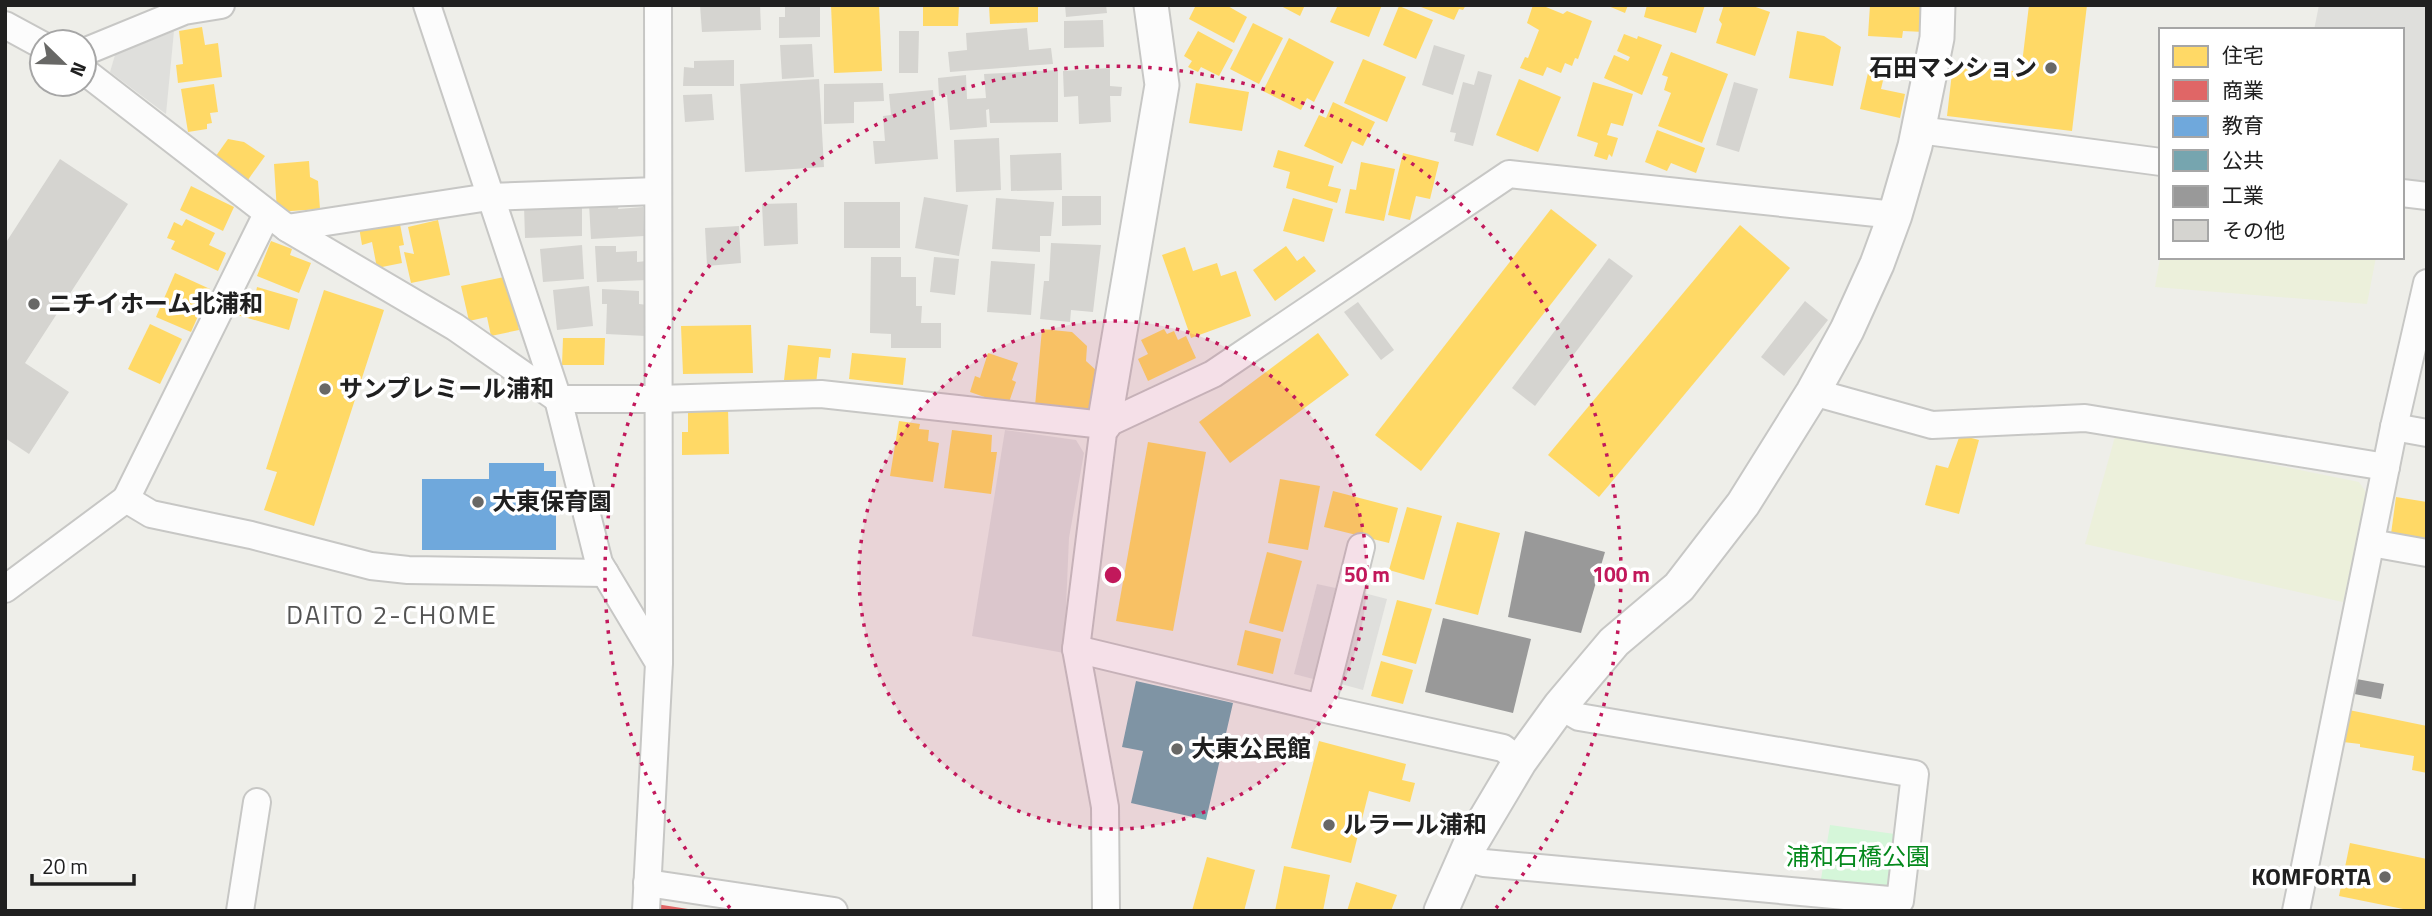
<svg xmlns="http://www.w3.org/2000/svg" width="2432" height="916" font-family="'Titillium Web','Noto Sans JP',sans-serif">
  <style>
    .farmland { fill: #ecf0db }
    .park { fill: #d5f6d9 }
    .parking { fill: #dfdfdc }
    .homes { fill: #ffd966 }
    .shops { fill: #e06666 }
    .schools { fill: #6fa8dc }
    .public { fill: #76a5af }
    .industry { fill: #999 }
    .building { fill: #d5d4d0 }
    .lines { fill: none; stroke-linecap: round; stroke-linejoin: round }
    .minor-casing { stroke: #c7c7c5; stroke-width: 30 }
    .tertiary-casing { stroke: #c7c7c5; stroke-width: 37 }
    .minor { stroke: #fcfcfc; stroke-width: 26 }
    .tertiary { stroke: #fcfcfc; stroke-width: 33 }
    .ring { fill: none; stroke: #c2185b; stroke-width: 3.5; stroke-dasharray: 3.5 7 }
    .poi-dot { fill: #686866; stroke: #fff; stroke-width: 2.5 }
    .labels { text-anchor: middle; stroke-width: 7; stroke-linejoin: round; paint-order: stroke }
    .poi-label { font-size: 24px; font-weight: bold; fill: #202020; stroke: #fff; text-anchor: start }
    .park-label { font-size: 24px; fill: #04891c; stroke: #fff }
    .neighbourhood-label { font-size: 26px; letter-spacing: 2px; fill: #535353; stroke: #fff }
    .centre { fill: #c2185b; stroke: #fff; stroke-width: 3.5 }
    .ring-label { font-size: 21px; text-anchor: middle; font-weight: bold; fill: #c2185b; stroke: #fff; stroke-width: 7; stroke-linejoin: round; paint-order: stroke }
  </style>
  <rect width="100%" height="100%" fill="#eeeee9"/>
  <g class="farmland">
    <polygon points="2161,253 2161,257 2376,257 2367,304 2155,287"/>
    <polygon points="2116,433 2359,482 2368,495 2343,602 2085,544"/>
  </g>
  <polygon class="park" points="1830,825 1902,835 1894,885 1868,886 1821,879"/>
  <g class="parking">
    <polygon points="2319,5 2427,5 2427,184 2402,181 2402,30 2314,30"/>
    <polygon points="174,31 166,114 110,72 115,55"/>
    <polygon points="1005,430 1076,440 1084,453 1069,538 1064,653 972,636"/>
    <polygon points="1317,584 1340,589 1317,680 1294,674"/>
    <polygon points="1364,593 1387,599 1363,690 1341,684"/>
  </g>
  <g class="homes">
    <polygon points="831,5 879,5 882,71 834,73"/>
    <polygon points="923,5 959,5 958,26 923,26"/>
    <polygon points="989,5 1038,5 1038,22 990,24"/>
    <polygon points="1196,5 1226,5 1247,17 1234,43 1189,19"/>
    <polygon points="1279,5 1305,5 1300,16"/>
    <polygon points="1338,5 1382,5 1369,37 1330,22"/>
    <polygon points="1416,5 1466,5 1463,10 1459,9 1454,20"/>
    <polygon points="1533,5 1541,5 1563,14 1567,11 1592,21 1578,59 1575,58 1572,66 1565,63 1561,73 1547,67 1543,76 1520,68 1525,57 1528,58 1539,30 1527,23"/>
    <polygon points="1606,5 1628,5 1625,13"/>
    <polygon points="1647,5 1705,5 1696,33 1644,17"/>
    <polygon points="1724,5 1750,5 1770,12 1755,56 1716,43 1722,24 1719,20"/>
    <polygon points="1870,5 1925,5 1924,32 1903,31 1902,38 1868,36"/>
    <polygon points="2029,5 2087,5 2072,131 1947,116 1953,64 2021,72"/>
    <polygon points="1399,6 1433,20 1416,59 1383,45"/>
    <polygon points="1253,23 1283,38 1259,84 1230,69"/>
    <polygon points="202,27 205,45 218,43 222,77 178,83 176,65 183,64 179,31"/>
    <polygon points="1198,31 1233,50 1219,76 1201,67 1198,72 1188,67 1192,61 1184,56"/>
    <polygon points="1797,31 1824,36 1841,47 1833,86 1789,78"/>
    <polygon points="1624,34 1637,39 1638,36 1662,45 1642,95 1604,78 1614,55 1628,61 1630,57 1617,51"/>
    <polygon points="1289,38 1334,62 1314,102 1307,98 1301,110 1263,91"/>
    <polygon points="1671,52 1728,74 1702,143 1658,126 1671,93 1664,90 1668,77 1662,75"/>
    <polygon points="1363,59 1406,77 1387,122 1344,103"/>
    <polygon points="1870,64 1886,68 1881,89 1905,94 1900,118 1860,109"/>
    <polygon points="1519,79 1561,97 1538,152 1496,135"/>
    <polygon points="1593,82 1633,94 1623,126 1611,123 1607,135 1618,138 1612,157 1609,154 1607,160 1594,156 1598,143 1577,136"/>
    <polygon points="1196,83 1249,92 1242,131 1189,123"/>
    <polygon points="214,84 218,112 210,113 212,123 207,124 207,129 188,132 181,89"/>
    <polygon points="1333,102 1375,122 1363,146 1352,141 1342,164 1304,146 1319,115 1326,118"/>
    <polygon points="1657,130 1705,148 1696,173 1671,163 1667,171 1645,162"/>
    <polygon points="228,139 244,142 265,156 245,184 213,160"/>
    <polygon points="1278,150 1334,166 1328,186 1341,189 1337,203 1286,188 1290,172 1273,167"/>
    <polygon points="1403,153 1439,162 1430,199 1416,196 1410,220 1388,215"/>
    <polygon points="309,161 310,177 318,181 320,209 277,212 274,164"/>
    <polygon points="1361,162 1395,169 1384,221 1345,213 1350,189 1356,190"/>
    <polygon points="191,186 234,207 223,231 180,210"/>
    <polygon points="1293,198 1333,209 1324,242 1283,231"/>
    <polygon points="1551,209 1597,245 1421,471 1375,435"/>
    <polygon points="186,219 215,233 209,245 226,253 218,271 171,249 175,241 167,238 174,222 182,226"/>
    <polygon points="399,219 404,245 399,246 402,263 377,268 372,242 362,245 359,227"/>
    <polygon points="438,220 450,275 411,283 404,252 414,254 408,227"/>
    <polygon points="1740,225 1790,268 1599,497 1548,455"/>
    <polygon points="271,241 292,249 290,255 311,263 299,293 257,276"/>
    <polygon points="1286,246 1297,261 1304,256 1316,271 1275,301 1253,270"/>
    <polygon points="1185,247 1193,271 1217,263 1221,276 1236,271 1251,316 1191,338 1162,255"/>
    <polygon points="175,273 210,289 191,332 156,317"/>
    <polygon points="509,276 519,330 491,336 487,317 469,321 461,286"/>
    <polygon points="257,287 298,299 289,330 234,314 241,293 255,297"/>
    <polygon points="324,290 384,310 314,526 264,510 277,472 266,469"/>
    <polygon points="150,324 182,339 160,384 128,369"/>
    <polygon points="751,325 753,373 683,374 681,326"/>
    <polygon points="1042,329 1072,332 1087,346 1086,361 1098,372 1093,412 1035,406"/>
    <polygon points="1164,329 1167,334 1174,331 1178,340 1186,336 1196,358 1148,381 1138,359 1148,354 1141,340"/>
    <polygon points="1318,333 1349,375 1230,463 1199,422"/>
    <polygon points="563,338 605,338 604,365 562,365"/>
    <polygon points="788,345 831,349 830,358 819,357 816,384 784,380"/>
    <polygon points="852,353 906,358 903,385 849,379"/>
    <polygon points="988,353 1018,363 1012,380 1016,382 1008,405 970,392 975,376 980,378"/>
    <polygon points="728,407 729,454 682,455 682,432 688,432 688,409"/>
    <polygon points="899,421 920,424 919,429 929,430 928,441 939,443 933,482 890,476"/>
    <polygon points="952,430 992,435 991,452 997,452 991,494 944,488"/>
    <polygon points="1960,435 1979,440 1959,514 1925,505 1936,465 1948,468"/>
    <polygon points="1148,442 1206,452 1173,631 1116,621"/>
    <polygon points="1280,479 1320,486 1308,550 1268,543"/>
    <polygon points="1333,491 1398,508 1389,543 1324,527"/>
    <polygon points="2396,497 2427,502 2427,539 2391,534"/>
    <polygon points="1407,507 1442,516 1424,580 1389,570"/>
    <polygon points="1457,522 1500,533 1478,615 1435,604"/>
    <polygon points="1267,552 1302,561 1283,632 1249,623"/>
    <polygon points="1397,600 1432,609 1416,664 1382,655"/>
    <polygon points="1245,630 1281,639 1273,674 1237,665"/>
    <polygon points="1381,661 1413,670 1403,704 1371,696"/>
    <polygon points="2349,710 2427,726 2427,773 2412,770 2414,756 2360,747 2360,744 2343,742"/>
    <polygon points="1319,741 1406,764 1402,780 1415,783 1410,802 1369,791 1351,863 1291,848"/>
    <polygon points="2350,843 2427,859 2427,911 2413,911 2339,896"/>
    <polygon points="1207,857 1255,870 1244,911 1192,911"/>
    <polygon points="1284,866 1330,875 1323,911 1275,911"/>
    <polygon points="1356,882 1397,895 1391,911 1347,911"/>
  </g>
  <polygon class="shops" points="656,904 688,909 688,911 655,911"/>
  <polygon class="schools" points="489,463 544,463 544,471 556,471 556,550 422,550 422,479 489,479"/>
  <polygon class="public" points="1136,681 1233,703 1206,820 1131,803 1143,751 1122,747"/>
  <g class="industry">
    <polygon points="1525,531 1605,552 1581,633 1508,617"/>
    <polygon points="1443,618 1531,639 1513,713 1425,692"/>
    <polygon points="2351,678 2384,684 2381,699 2349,693"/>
  </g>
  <g class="building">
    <polygon points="700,5 760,5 761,30 702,32"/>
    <polygon points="785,5 820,5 820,37 779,38 779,17 785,17"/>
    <polygon points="1065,5 1106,5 1107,13 1066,17"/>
    <polygon points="1103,20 1104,47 1064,48 1064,21"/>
    <polygon points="1027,28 1029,50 1051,48 1053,64 950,72 948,52 967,50 966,33"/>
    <polygon points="899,31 919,31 918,73 899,73"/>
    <polygon points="812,44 814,77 782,79 780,45"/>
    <polygon points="1434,45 1465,55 1453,95 1422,85"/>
    <polygon points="734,60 734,86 683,86 684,67 694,68 694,61"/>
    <polygon points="1110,68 1110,86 1122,87 1121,96 1110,96 1111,122 1079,124 1078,96 1064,97 1063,71"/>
    <polygon points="1058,70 1058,122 990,123 989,109 986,110 987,127 950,130 947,95 939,96 938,78 966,75 967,99 986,98 984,74"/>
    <polygon points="1478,71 1492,75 1473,146 1454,141 1456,133 1450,132 1463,82 1474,85"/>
    <polygon points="819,79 824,167 745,172 740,84"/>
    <polygon points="1734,82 1758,89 1739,152 1716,145"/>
    <polygon points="883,83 884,101 854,102 854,123 824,124 824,84"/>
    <polygon points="933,90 938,159 875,164 873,141 885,141 883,116 891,115 889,94"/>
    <polygon points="712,94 714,120 685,122 683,95"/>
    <polygon points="999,138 1001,190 956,192 954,140"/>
    <polygon points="1061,153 1062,190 1011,191 1010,155"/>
    <polygon points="60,159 128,204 25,363 69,392 29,454 5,438 5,244"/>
    <polygon points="1062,196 1101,196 1101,225 1062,226"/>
    <polygon points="924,197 968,205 959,256 915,248"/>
    <polygon points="996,198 1054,202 1051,236 1040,236 1040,252 992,249"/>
    <polygon points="620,202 618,209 643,207 644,236 591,239 589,204"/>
    <rect x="844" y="202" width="56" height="46"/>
    <polygon points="797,203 798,244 764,246 762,204"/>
    <polygon points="582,204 582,236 525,238 524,205"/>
    <polygon points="739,226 741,263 707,266 705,228"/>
    <polygon points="1051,243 1101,245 1093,312 1071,310 1070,322 1040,319 1044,281 1049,281"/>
    <polygon points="582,245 584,279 543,282 540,249"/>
    <polygon points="595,246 616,246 616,252 637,251 637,262 647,261 648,280 597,282"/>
    <polygon points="871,257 901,257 901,277 916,277 916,306 922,306 921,323 941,323 941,348 891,348 891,334 870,333"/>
    <polygon points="934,257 959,259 955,295 930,292"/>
    <polygon points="1609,258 1633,276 1535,406 1512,388"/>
    <polygon points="991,261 1035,264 1031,315 987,312"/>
    <polygon points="589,286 593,326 557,330 553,290"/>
    <polygon points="602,289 639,291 639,304 648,305 646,336 606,334 607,304 602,304"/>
    <polygon points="1805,301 1828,320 1784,376 1761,357"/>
    <polygon points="1358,302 1394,350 1381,360 1344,312"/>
  </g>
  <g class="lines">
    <defs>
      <g id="minor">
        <polyline points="427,5 558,399 599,563 659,663 646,911"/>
        <polyline points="658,5 659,661"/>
        <polyline points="5,25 42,45"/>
        <polyline points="84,52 184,11 221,5"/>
        <polyline points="84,71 287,228 455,327 558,399 658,399 821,394 1104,425 1213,374 1509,174 1895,215"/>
        <polyline points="1919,130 2161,162"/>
        <polyline points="2402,193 2427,196"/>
        <polyline points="267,214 126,499 151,514 251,535 371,566 408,570 605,573"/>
        <polyline points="287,228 489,197 657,191"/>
        <polyline points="1813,392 1932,425 2085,418 2386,467"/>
        <polyline points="1104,425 1076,649 1105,807 1106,911"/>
        <polyline points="2394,427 2427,433"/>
        <polyline points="2371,543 2427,553"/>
        <polyline points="5,589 126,499"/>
        <polyline points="1076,649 1321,708 1503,748 1520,761"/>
        <polyline points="1321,708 1361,547"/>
        <polyline points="1465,857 1484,863 1900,901 1915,774 1579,717 1560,706"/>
        <polyline points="647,883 834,911"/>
        <polyline points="240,911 257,802"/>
        <polyline points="2296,911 2394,427 2427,283"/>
      </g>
      <g id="tertiary">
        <polyline points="1104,425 1162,85 1151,5"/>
        <polyline points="1441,911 1470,845 1520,761 1560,706 1614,642 1679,587 1743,504 1813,392 1847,330 1877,264 1895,215 1915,146 1937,38 1938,5"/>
      </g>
    </defs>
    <use href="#minor" class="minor-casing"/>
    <use href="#tertiary" class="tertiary-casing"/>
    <use href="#minor" class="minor"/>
    <use href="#tertiary" class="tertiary"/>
  </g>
  <circle cx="1113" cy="575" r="254" fill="#c2185b" fill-opacity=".12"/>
  <g class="ring">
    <circle cx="1113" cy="575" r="254"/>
    <path d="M730 908A508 508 0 1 1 1496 908"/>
  </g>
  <g class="poi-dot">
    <circle cx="2051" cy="68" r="7"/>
    <circle cx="34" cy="304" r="7"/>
    <circle cx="325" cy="389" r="7"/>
    <circle cx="478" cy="502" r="7"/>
    <circle cx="1177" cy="749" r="7"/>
    <circle cx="1329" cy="825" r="7"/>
    <circle cx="2385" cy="877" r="7"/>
  </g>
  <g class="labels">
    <g class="poi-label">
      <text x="2037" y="76" text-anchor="end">石田マンション</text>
      <text x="48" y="312">ニチイホーム北浦和</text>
      <text x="339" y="397">サンプレミール浦和</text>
      <text x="492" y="510">大東保育園</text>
      <text x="1191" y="757">大東公民館</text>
      <text x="1343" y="833">ルラール浦和</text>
      <text x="2371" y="885" text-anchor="end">KOMFORTA</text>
    </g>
    <g class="park-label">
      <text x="1858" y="865">浦和石橋公園</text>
    </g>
    <g class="neighbourhood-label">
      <text x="392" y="624">DAITO 2-CHOME</text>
    </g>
  </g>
  <circle cx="1113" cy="575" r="10" class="centre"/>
  <g class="ring-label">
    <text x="1367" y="582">50 m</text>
    <text x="1621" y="582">100 m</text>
  </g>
  <rect width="2432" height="916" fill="none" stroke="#202020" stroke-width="14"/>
  <rect x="2159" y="28" width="245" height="231" fill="#ffffff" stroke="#a6a6a6" stroke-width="2"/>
  <rect x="2173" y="46" width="35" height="21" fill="#ffd966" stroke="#a6a6a6" stroke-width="2"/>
  <text x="2222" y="63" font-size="21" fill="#202020">住宅</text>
  <rect x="2173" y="80" width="35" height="21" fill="#e06666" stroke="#a6a6a6" stroke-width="2"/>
  <text x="2222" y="98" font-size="21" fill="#202020">商業</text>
  <rect x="2173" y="116" width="35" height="21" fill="#6fa8dc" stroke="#a6a6a6" stroke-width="2"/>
  <text x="2222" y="133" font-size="21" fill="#202020">教育</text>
  <rect x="2173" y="150" width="35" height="21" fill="#76a5af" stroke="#a6a6a6" stroke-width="2"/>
  <text x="2222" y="168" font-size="21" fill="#202020">公共</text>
  <rect x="2173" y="186" width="35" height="21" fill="#999999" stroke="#a6a6a6" stroke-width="2"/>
  <text x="2222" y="203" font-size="21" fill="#202020">工業</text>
  <rect x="2173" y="220" width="35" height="21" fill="#d5d4d0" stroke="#a6a6a6" stroke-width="2"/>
  <text x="2222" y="238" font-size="21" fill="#202020">その他</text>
  <g transform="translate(63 63) rotate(113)"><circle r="33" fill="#ffffff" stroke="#a6a6a6" stroke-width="2"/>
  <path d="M0-5L12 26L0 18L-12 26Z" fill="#686866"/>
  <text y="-10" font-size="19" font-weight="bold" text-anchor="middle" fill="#202020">N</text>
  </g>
  <path d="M32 874v10h102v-10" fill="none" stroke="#202020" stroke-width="3.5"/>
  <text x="42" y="874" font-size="21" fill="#202020" stroke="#ffffff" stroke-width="5" paint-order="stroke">20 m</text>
</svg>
